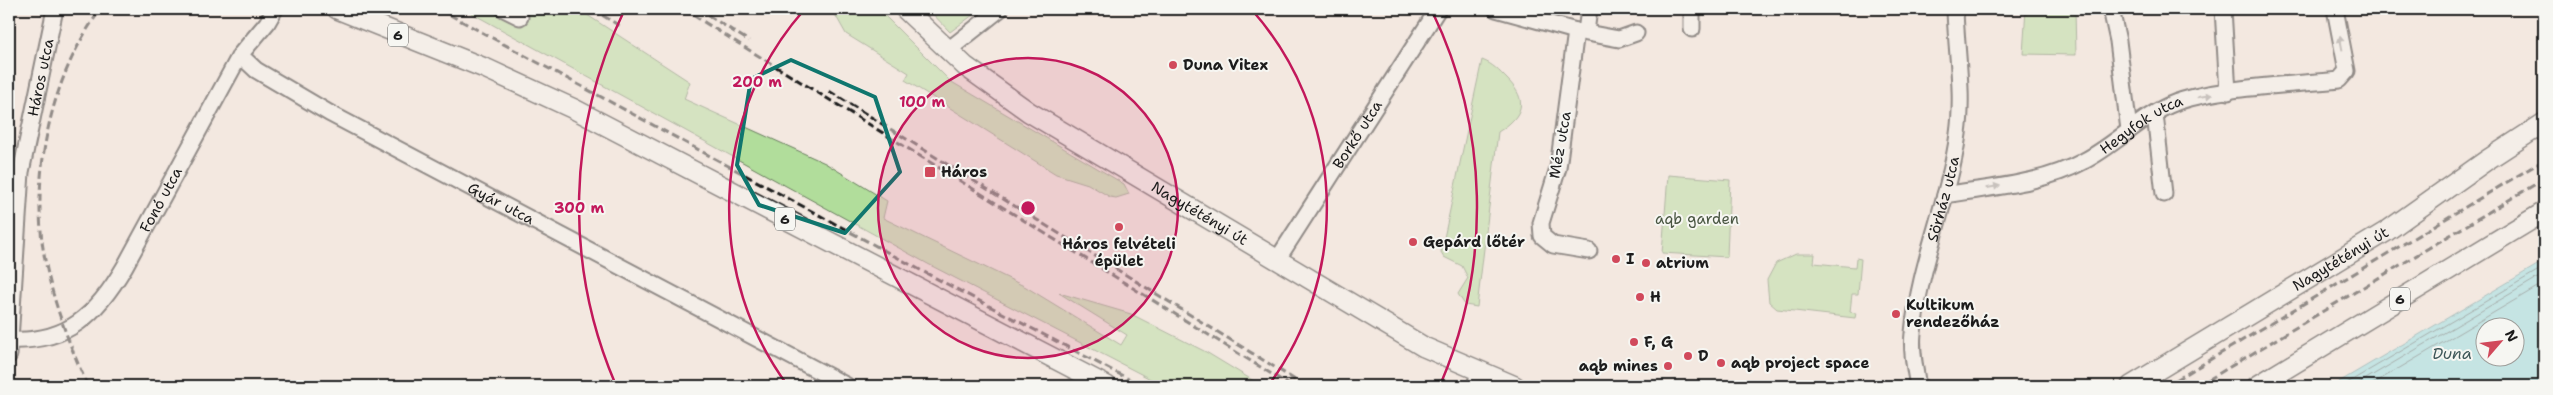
<svg xmlns="http://www.w3.org/2000/svg" width="2553" height="395" font-family="'Shantell Sans',sans-serif">
  <style>
    .green { fill: #b1dd9b; stroke: #667c5c }
    .water { fill: #8fe0e7; stroke: #619296; fill-rule: evenodd }
    .lines { fill: none; stroke-linecap: round; stroke-linejoin: round }
    .shore { stroke: #4a6a6d; stroke-width: 1 }
    .minor-casing { stroke: #1c1c1c; stroke-width: 19 }
    .major-casing { stroke: #1c1c1c; stroke-width: 22 }
    .minor { stroke: #f6f6f2; stroke-width: 15 }
    .major { stroke: #f6f6f2; stroke-width: 19 }
    .rail { stroke: #1c1c1c; stroke-width: 3; stroke-dasharray: 8 4; stroke-linecap: butt }
    .oneway { fill: #949492 }
    .marked { fill: none; stroke: #0f766e; stroke-width: 4; stroke-linejoin: round }
    .ring { fill: none; stroke: #c2185b; stroke-width: 2.5 }
    .poi-dot { fill: #d1495b; stroke: #f6f6f2; stroke-width: 2 }
    .labels { text-anchor: middle; stroke-width: 4; stroke-linejoin: round; paint-order: stroke }
    .shield { fill: #f6f6f2; stroke: #5d5d5c; stroke-width: 1 }
    .shield-label { font-size: 14px; font-weight: bold; fill: #1c1c1c }
    .poi-label { font-size: 15px; font-weight: bold; fill: #1c1c1c; stroke: #f6f6f2; text-anchor: start }
    .street-label { font-size: 15px; fill: #1c1c1c; stroke: #f6f6f2 }
    .park-label { font-size: 15px; fill: #495642; stroke: #f6f6f2 }
    .water-label { font-size: 16px; font-style: italic; fill: #3e5759; stroke: #f6f6f2 }
    .centre { fill: #c2185b; stroke: #f6f6f2; stroke-width: 2.5 }
    .ring-label { font-size: 15px; text-anchor: middle; font-weight: bold; fill: #c2185b; stroke: #f6f6f2; stroke-width: 4; stroke-linejoin: round; paint-order: stroke }
  </style>
  <rect width="100%" height="100%" fill="#f3e8e0"/>
  <filter id="ink" filterUnits="userSpaceOnUse"><feTurbulence type="fractalNoise" baseFrequency=".02" numOctaves="2"/><feDisplacementMap in="SourceGraphic" scale="10" xChannelSelector="R" yChannelSelector="G"/><feConvolveMatrix kernelMatrix="1 2 1 2 8 2 1 2 1" color-interpolation-filters="sRGB"/></filter>
  <g filter="url(#ink)">
    <g class="green">
      <polygon points="464,9 578,9 690,82 684,99 825,163 887,201 883,218 1026,287 1121,345 1127,335 1059,293 1131,314 1206,352 1262,386 1164,386 928,264"/>
      <polygon points="832,9 878,9 950,81 1124,184 1129,194 1116,198 1110,197 1088,184 1056,174 905,80 909,73 846,34"/>
      <polygon points="928,9 981,9 950,32"/>
      <polygon points="2026,9 2075,9 2076,55 2023,54"/>
      <path d="M1482 60C1493 64 1499 71 1507 79 1529 101 1523 116 1498 132L1477 307 1465 305 1458 294 1468 278 1462 266 1444 257 1441 252Z"/>
      <polygon points="1668,175 1730,180 1727,257 1662,253"/>
      <polygon points="1796,254 1815,254 1814,263 1855,267 1856,258 1861,259 1858,294 1852,294 1850,312 1856,313 1855,318 1777,309 1769,302 1767,280 1776,263"/>
    </g>
    <path class="water" d="M2544 261V386H2332ZM2486 328H2516V358H2486Z"/>
    <g class="lines">
      <g class="shore">
        <polyline points="2342,386 2544,267"/>
        <polyline points="2354,386 2544,274"/>
        <polyline points="2369,386 2544,283"/>
      </g>
      <defs>
        <g id="minor">
          <polyline points="504,9 520,17"/>
          <polyline points="1496,9 1576,31 1619,39 1636,33"/>
          <polyline points="1692,9 1692,29"/>
          <polyline points="2111,9 2118,41 2129,130"/>
          <polyline points="2223,9 2228,92"/>
          <polyline points="1576,31 1558,168 1541,223 1542,236 1553,245 1589,251"/>
          <polyline points="1586,32 1589,9"/>
          <polyline points="947,51 1000,9"/>
          <path id="s1" d="M240 55 256 70 329 113 847 386"/>
          <polyline points="2155,114 2164,194"/>
          <path id="s2" d="M1945 195C1992 187 2042 184 2084 161 2117 144 2142 115 2177 102 2221 87 2291 85 2339 80L2347 71 2335 9"/>
          <path id="s3" d="M1277 260 1438 9"/>
          <path id="s4" d="M10 340C68 343 97 314 125 266L240 55 267 23 275 9"/>
          <path id="s5" d="M9 355 21 172 55 9"/>
          <polyline points="1475,386 1479,372"/>
          <path id="s6" d="M1918 386C1915 369 1911 351 1913 333 1919 265 1949 201 1958 134 1964 92 1956 50 1955 9"/>
        </g>
        <g id="major">
          <polyline points="337,9 487,69 574,109 1107,386"/>
          <path id="s7" d="M905 9 965 66 1029 112 1424 347 1515 386"/>
          <path id="s8" d="M2131 386 2387 231 2487 160 2544 123"/>
          <polyline points="2257,386 2544,212"/>
        </g>
      </defs>
      <use href="#minor" class="minor-casing"/>
      <use href="#major" class="major-casing"/>
      <use href="#minor" class="minor"/>
      <use href="#major" class="major"/>
      <g class="rail">
        <polyline points="439,9 924,272 1142,386"/>
        <polyline points="592,9 620,26"/>
        <polyline points="683,9 1291,386"/>
        <polyline points="698,9 749,41"/>
        <polyline points="829,91 1305,386"/>
        <path d="M88 386C67 341 45 281 41 231 35 154 55 71 101 9"/>
        <polyline points="2166,386 2544,160"/>
        <polyline points="2198,386 2544,179"/>
      </g>
    </g>
    <defs><path id="oneway-solid" d="M-6-.8H1V-3.2L6.5 0L1 3.2V.8H-6Z" transform="scale(1.25)"/></defs>
    <g class="oneway">
      <use href="#oneway-solid" transform="translate(2341 43) rotate(-101)"/>
      <use href="#oneway-solid" transform="translate(2205 96) rotate(-10)"/>
      <use href="#oneway-solid" transform="translate(1993 187) rotate(-10)"/>
    </g>
  </g>
  <path d="M0 0H2553V395H0ZM791 60 875 97 900 172 845 233 759 205 737 165 751 79Z" fill="#f3e8e0" fill-opacity=".55" fill-rule="evenodd"/>
  <path class="marked" d="M791 60 875 97 900 172 845 233 759 205 737 165 751 79Z"/>
  <circle cx="1028" cy="208" r="150" fill="#c2185b" fill-opacity=".12"/>
  <g class="ring">
    <circle cx="1028" cy="208" r="150"/>
    <path d="M788 386A299 299 0 0 1 804 10M1252 10A299 299 0 0 1 1268 386"/>
    <path d="M615 383A449 449 0 0 1 624 11M1432 11A449 449 0 0 1 1441 383"/>
  </g>
  <g class="poi-dot">
    <circle cx="1173" cy="65" r="5"/>
    <rect x="924" y="166" width="12" height="12" rx="2.5"/>
    <circle cx="1119" cy="227" r="5"/>
    <circle cx="1413" cy="242" r="5"/>
    <circle cx="1616" cy="259" r="5"/>
    <circle cx="1646" cy="263" r="5"/>
    <circle cx="1640" cy="297" r="5"/>
    <circle cx="1896" cy="314" r="5"/>
    <circle cx="1634" cy="342" r="5"/>
    <circle cx="1688" cy="356" r="5"/>
    <circle cx="1721" cy="363" r="5"/>
    <circle cx="1668" cy="366" r="5"/>
  </g>
  <g class="labels">
    <g class="shield">
      <rect x="388" y="23.5" width="20" height="23" rx="4"/>
      <rect x="775" y="207.5" width="20" height="23" rx="4"/>
      <rect x="2390" y="287.5" width="20" height="23" rx="4"/>
    </g>
    <g class="shield-label">
      <text x="398" y="40">6</text>
      <text x="785" y="224">6</text>
      <text x="2400" y="304">6</text>
    </g>
    <g class="poi-label">
      <text x="1183" y="70">Duna Vitex</text>
      <text x="941" y="177">Háros</text>
      <text x="1423" y="247">Gepárd lőtér</text>
      <text x="1119" y="249" text-anchor="middle">Háros felvételi<tspan x="1119" dy="17">épület</tspan></text>
      <text x="1626" y="264">I</text>
      <text x="1656" y="268">atrium</text>
      <text x="1650" y="302">H</text>
      <text x="1906" y="310">Kultikum<tspan x="1906" dy="17">rendezőház</tspan></text>
      <text x="1644" y="347">F, G</text>
      <text x="1698" y="361">D</text>
      <text x="1731" y="368">aqb project space</text>
      <text x="1658" y="371" text-anchor="end">aqb mines</text>
    </g>
    <g class="street-label">
      <text dy="5" stroke="none"><textPath href="#s5" startOffset="280">Háros utca</textPath></text>
      <text dy="5" stroke="none"><textPath href="#s2" startOffset="212">Hegyfok utca</textPath></text>
      <text dy="5" stroke="none"><textPath href="#s3" startOffset="149">Borkő utca</textPath></text>
      <text transform="translate(1560 145) rotate(-80)" y="5">Méz utca</text>
      <text dy="5" stroke="none"><textPath href="#s6" startOffset="191">Sörház utca</textPath></text>
      <text dy="5" stroke="none"><textPath href="#s4" startOffset="221">Fonó utca</textPath></text>
      <text dy="5" stroke="none"><textPath href="#s1" startOffset="301">Gyár utca</textPath></text>
      <text dy="5" stroke="none"><textPath href="#s7" startOffset="360">Nagytétényi út</textPath></text>
      <text dy="5" stroke="none"><textPath href="#s8" startOffset="245">Nagytétényi út</textPath></text>
    </g>
    <g class="park-label">
      <text x="1697" y="224">aqb garden</text>
    </g>
    <g class="water-label">
      <text x="2452" y="359">Duna</text>
    </g>
  </g>
  <circle cx="1028" cy="208" r="8" class="centre"/>
  <g class="ring-label">
    <text x="757" y="87">200 m</text>
    <text x="922" y="107">100 m</text>
    <text x="579" y="213">300 m</text>
  </g>
  <rect width="2553" height="395" fill="none" stroke="#f6f6f2" stroke-width="30"/>
  <rect x="15" y="15" width="2523" height="365" fill="none" stroke="#1c1c1c" stroke-width="2" filter="url(#ink)"/>
  <g transform="translate(2500 342) rotate(62)"><circle r="24" fill="#f6f6f2" stroke="#9f9f9c"/>
  <path d="M0-4L9 19L0 12L-9 19Z" fill="#d1495b"/>
  <text y="-8" font-size="14" font-weight="bold" text-anchor="middle" fill="#1c1c1c">N</text>
  </g>
</svg>
